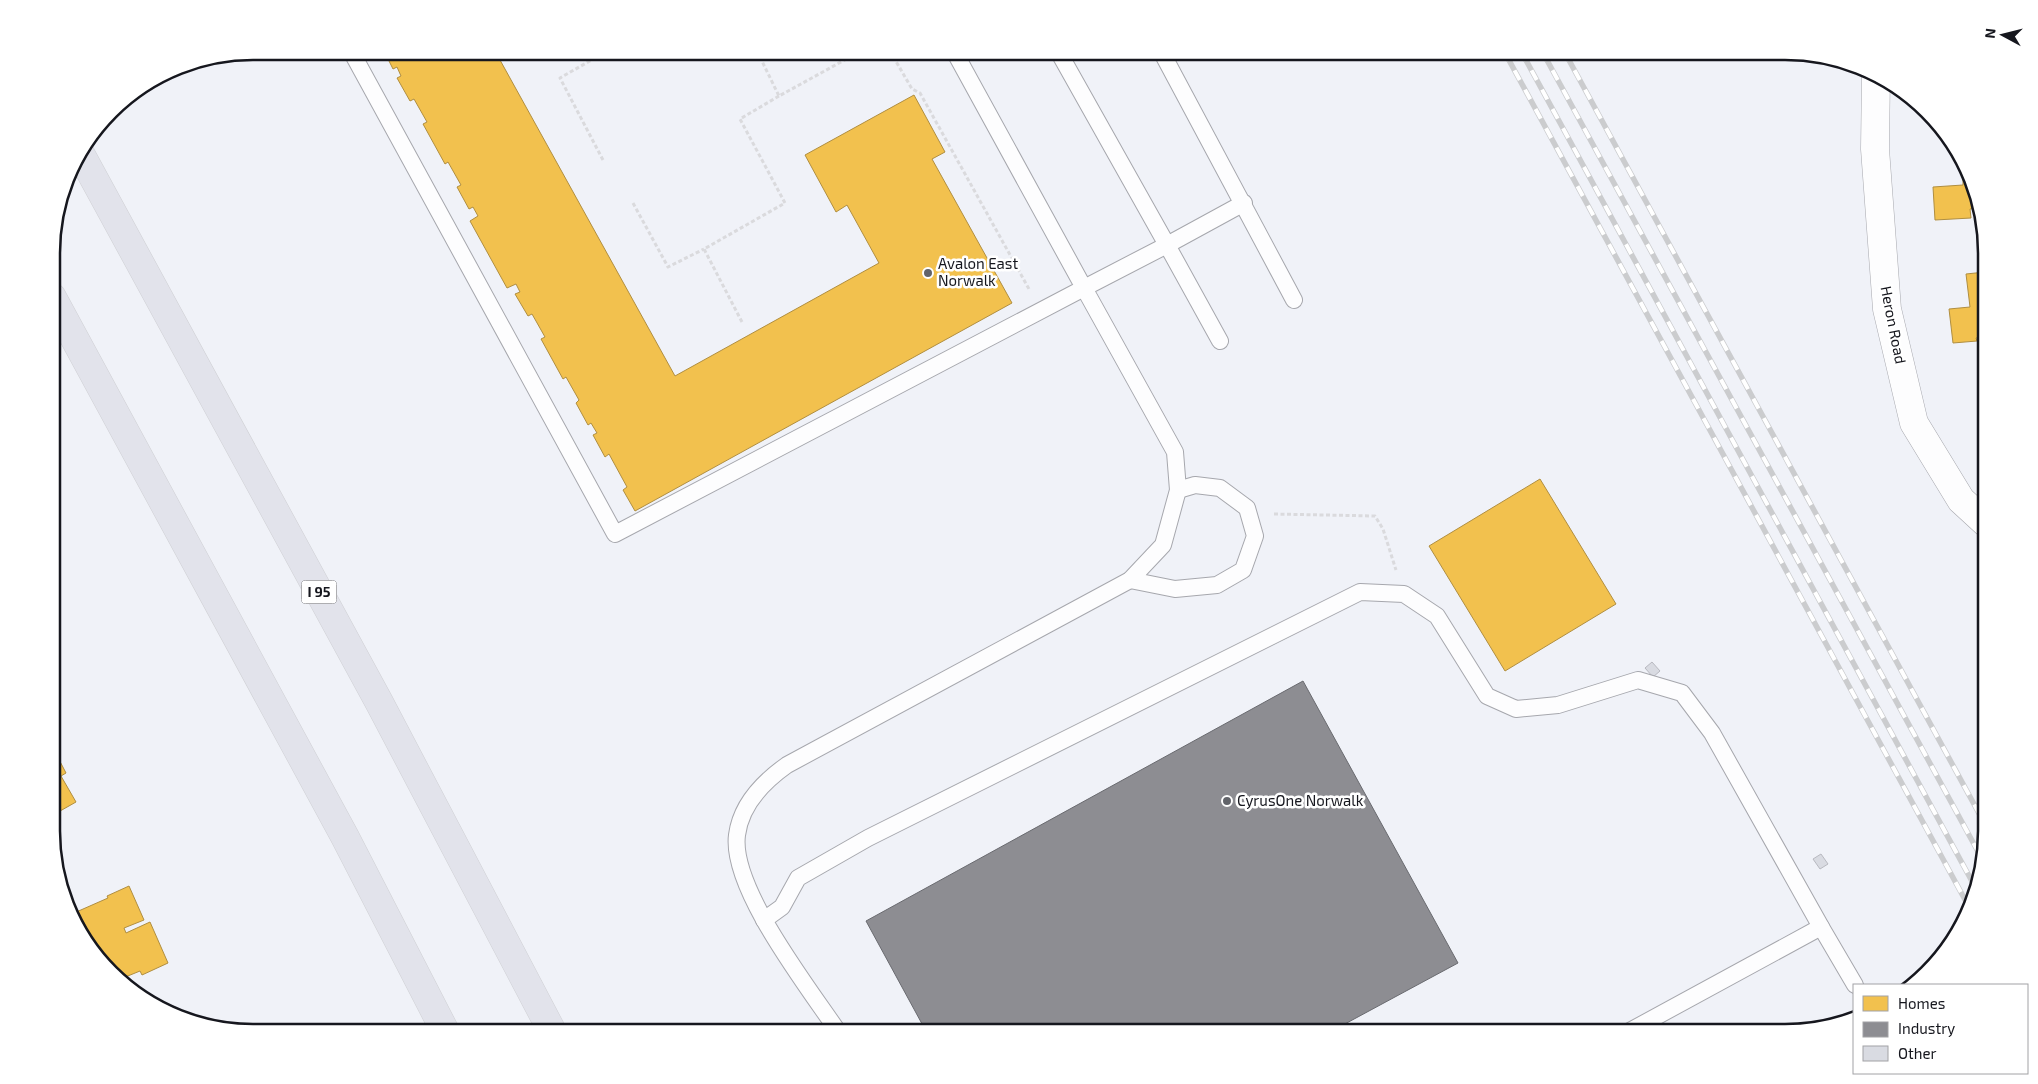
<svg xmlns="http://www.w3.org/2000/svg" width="2038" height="1084" font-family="'Exo 2',sans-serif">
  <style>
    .homes { fill: #f2c14e; stroke: #b08e40 }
    .industry { fill: #8d8d92; stroke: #696a6f }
    .building { fill: #d9dbe2; stroke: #b8b9c0 }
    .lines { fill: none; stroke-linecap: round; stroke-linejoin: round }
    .service-casing { stroke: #a6a7ad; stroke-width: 18 }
    .minor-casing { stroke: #a6a7ad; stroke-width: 29 }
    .motorway-casing { stroke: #cfd0d4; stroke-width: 29 }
    .path { stroke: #dadadd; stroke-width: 3; stroke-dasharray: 4 2.5; stroke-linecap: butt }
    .service { stroke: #fdfdfe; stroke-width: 16 }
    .minor { stroke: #fdfdfe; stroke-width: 28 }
    .motorway { stroke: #e2e3eb; stroke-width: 28 }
    .rail-casing { stroke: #cbccce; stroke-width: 5.5 }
    .rail { stroke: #fff; stroke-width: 4; stroke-dasharray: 11; stroke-linecap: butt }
    .poi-dot { fill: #62646a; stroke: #fff; stroke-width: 2 }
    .labels { text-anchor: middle; stroke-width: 5; stroke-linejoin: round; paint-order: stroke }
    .shield { fill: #fff; stroke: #5c5d62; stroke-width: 1 }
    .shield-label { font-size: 14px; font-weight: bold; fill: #16171e }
    .poi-label { font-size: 15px; fill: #16171e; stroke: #fff; text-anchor: start }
    .street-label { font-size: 15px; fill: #16171e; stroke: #fff }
    .rim { fill: none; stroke: #16171e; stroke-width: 2.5 }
  </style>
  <rect width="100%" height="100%" fill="#f0f2f8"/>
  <g class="homes">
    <polygon points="384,51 495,51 675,376 879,263 847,205 836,212 805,155 914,95 945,152 932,159 1012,303 635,511 623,490 627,487 609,454 605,457 593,435 597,433 591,423 588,425 576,403 579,400 566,377 563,379 541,339 545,337 532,314 528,316 515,294 520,292 516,284 507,288 470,221 478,216 473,207 469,209 457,187 461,185 448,162 445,164 423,124 427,122 414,99 410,101 397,78 401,76 397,67 393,69"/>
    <polygon points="1963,168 1978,208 1970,209 1971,218 1935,220 1933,187 1963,185"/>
    <polygon points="1985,272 1985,337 1976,338 1977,341 1953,343 1949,309 1970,307 1966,274"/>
    <polygon points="1540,479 1616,604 1505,671 1429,546"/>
    <polygon points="53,748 66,773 61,776 76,802 53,815"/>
    <polygon points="129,886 144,920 124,928 126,933 150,922 168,963 142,975 140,971 118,980 85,943 74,913 108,898 107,896"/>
  </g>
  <polygon class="industry" points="1303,681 1458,963 1330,1032 927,1033 866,921"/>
  <g class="building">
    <polygon points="1652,662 1660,671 1653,677 1645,668"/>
    <polygon points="1821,854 1828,864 1820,869 1813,859"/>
  </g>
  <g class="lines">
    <defs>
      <g id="service">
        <polyline points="351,51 615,534 1084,288 954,51"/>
        <polyline points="1058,51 1167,245 1244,203"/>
        <polyline points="1161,51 1294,300"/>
        <polyline points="1130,580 1175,589 1217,585 1243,570 1255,536 1247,508 1220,488 1195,485 1178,490"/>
        <polyline points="764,920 782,907 798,878 868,838 1360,592 1404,594 1437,616 1487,696 1516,709 1558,705 1638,680 1682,693 1712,733 1821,927 1628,1032"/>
        <polyline points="1821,927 1855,985"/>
        <path d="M839 1033C809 988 730 888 737 835 741 804 763 782 787 765L1130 580 1163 545 1178 490 1175 452 1084 288 1167 245 1220 341"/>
      </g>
      <polyline id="minor" points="1876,73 1875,149 1887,309 1914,423 1961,500 1986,523"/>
      <g id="motorway">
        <polyline points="80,153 379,702 553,1033"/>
        <polyline points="52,297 345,837 446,1033"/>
      </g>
    </defs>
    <use href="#service" class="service-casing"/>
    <use href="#minor" class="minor-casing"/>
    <use href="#motorway" class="motorway-casing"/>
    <g class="path">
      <polyline points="722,51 731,59 747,51"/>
      <polyline points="757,51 779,96 861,51"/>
      <polyline points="890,51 912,89 920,93 1029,289"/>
      <polyline points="603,160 560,78 607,51"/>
      <polyline points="633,203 668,267 704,249"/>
      <polyline points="742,322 704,249 785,203 740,119 779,96"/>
      <polyline points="1274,514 1375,516 1383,529 1396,570"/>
    </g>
    <use href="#service" class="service"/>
    <use href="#minor" class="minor"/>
    <use href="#motorway" class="motorway"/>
    <defs>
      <g id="rail">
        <polyline points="1504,51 1969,907"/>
        <polyline points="1521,51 1974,885"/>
        <polyline points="1542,51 1981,857"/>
        <polyline points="1564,51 1987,828"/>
      </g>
    </defs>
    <use href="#rail" class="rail-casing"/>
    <use href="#rail" class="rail"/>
  </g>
  <g class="poi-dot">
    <circle cx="928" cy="273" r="5"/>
    <circle cx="1227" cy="801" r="5"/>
  </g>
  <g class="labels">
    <rect class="shield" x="301.5" y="580.5" width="35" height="23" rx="4"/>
    <g class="shield-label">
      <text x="319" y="597">I 95</text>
    </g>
    <g class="poi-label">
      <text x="938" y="269">Avalon East<tspan x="938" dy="17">Norwalk</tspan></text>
      <text x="1237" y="806">CyrusOne Norwalk</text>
    </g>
    <g class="street-label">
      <text transform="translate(1893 325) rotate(79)" y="5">Heron Road</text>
    </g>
  </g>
  <path d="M0 0H2038V1084H0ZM253 60H1785A193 193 0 0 1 1978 253V831A193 193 0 0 1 1785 1024H253A193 193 0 0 1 60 831V253A193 193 0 0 1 253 60Z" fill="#fff" fill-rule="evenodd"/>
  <path class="rim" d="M253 60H1785A193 193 0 0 1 1978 253V831A193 193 0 0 1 1785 1024H253A193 193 0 0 1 60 831V253A193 193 0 0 1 253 60Z"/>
  <rect x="1853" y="984" width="175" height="90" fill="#ffffff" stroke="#a2a2a5"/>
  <rect x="1863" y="996" width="25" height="15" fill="#f2c14e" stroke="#a2a2a5"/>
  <text x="1898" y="1009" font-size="15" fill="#16171e">Homes</text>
  <rect x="1863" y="1022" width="25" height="15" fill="#8d8d92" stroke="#a2a2a5"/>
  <text x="1898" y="1034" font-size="15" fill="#16171e">Industry</text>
  <rect x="1863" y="1046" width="25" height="15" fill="#d9dbe2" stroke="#a2a2a5"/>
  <text x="1898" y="1059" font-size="15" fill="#16171e">Other</text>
  <g transform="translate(2003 35) rotate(277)" stroke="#ffffff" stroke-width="4" paint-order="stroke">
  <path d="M0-4L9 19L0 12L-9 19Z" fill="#16171e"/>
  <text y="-8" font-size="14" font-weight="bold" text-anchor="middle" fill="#16171e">N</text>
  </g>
</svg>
